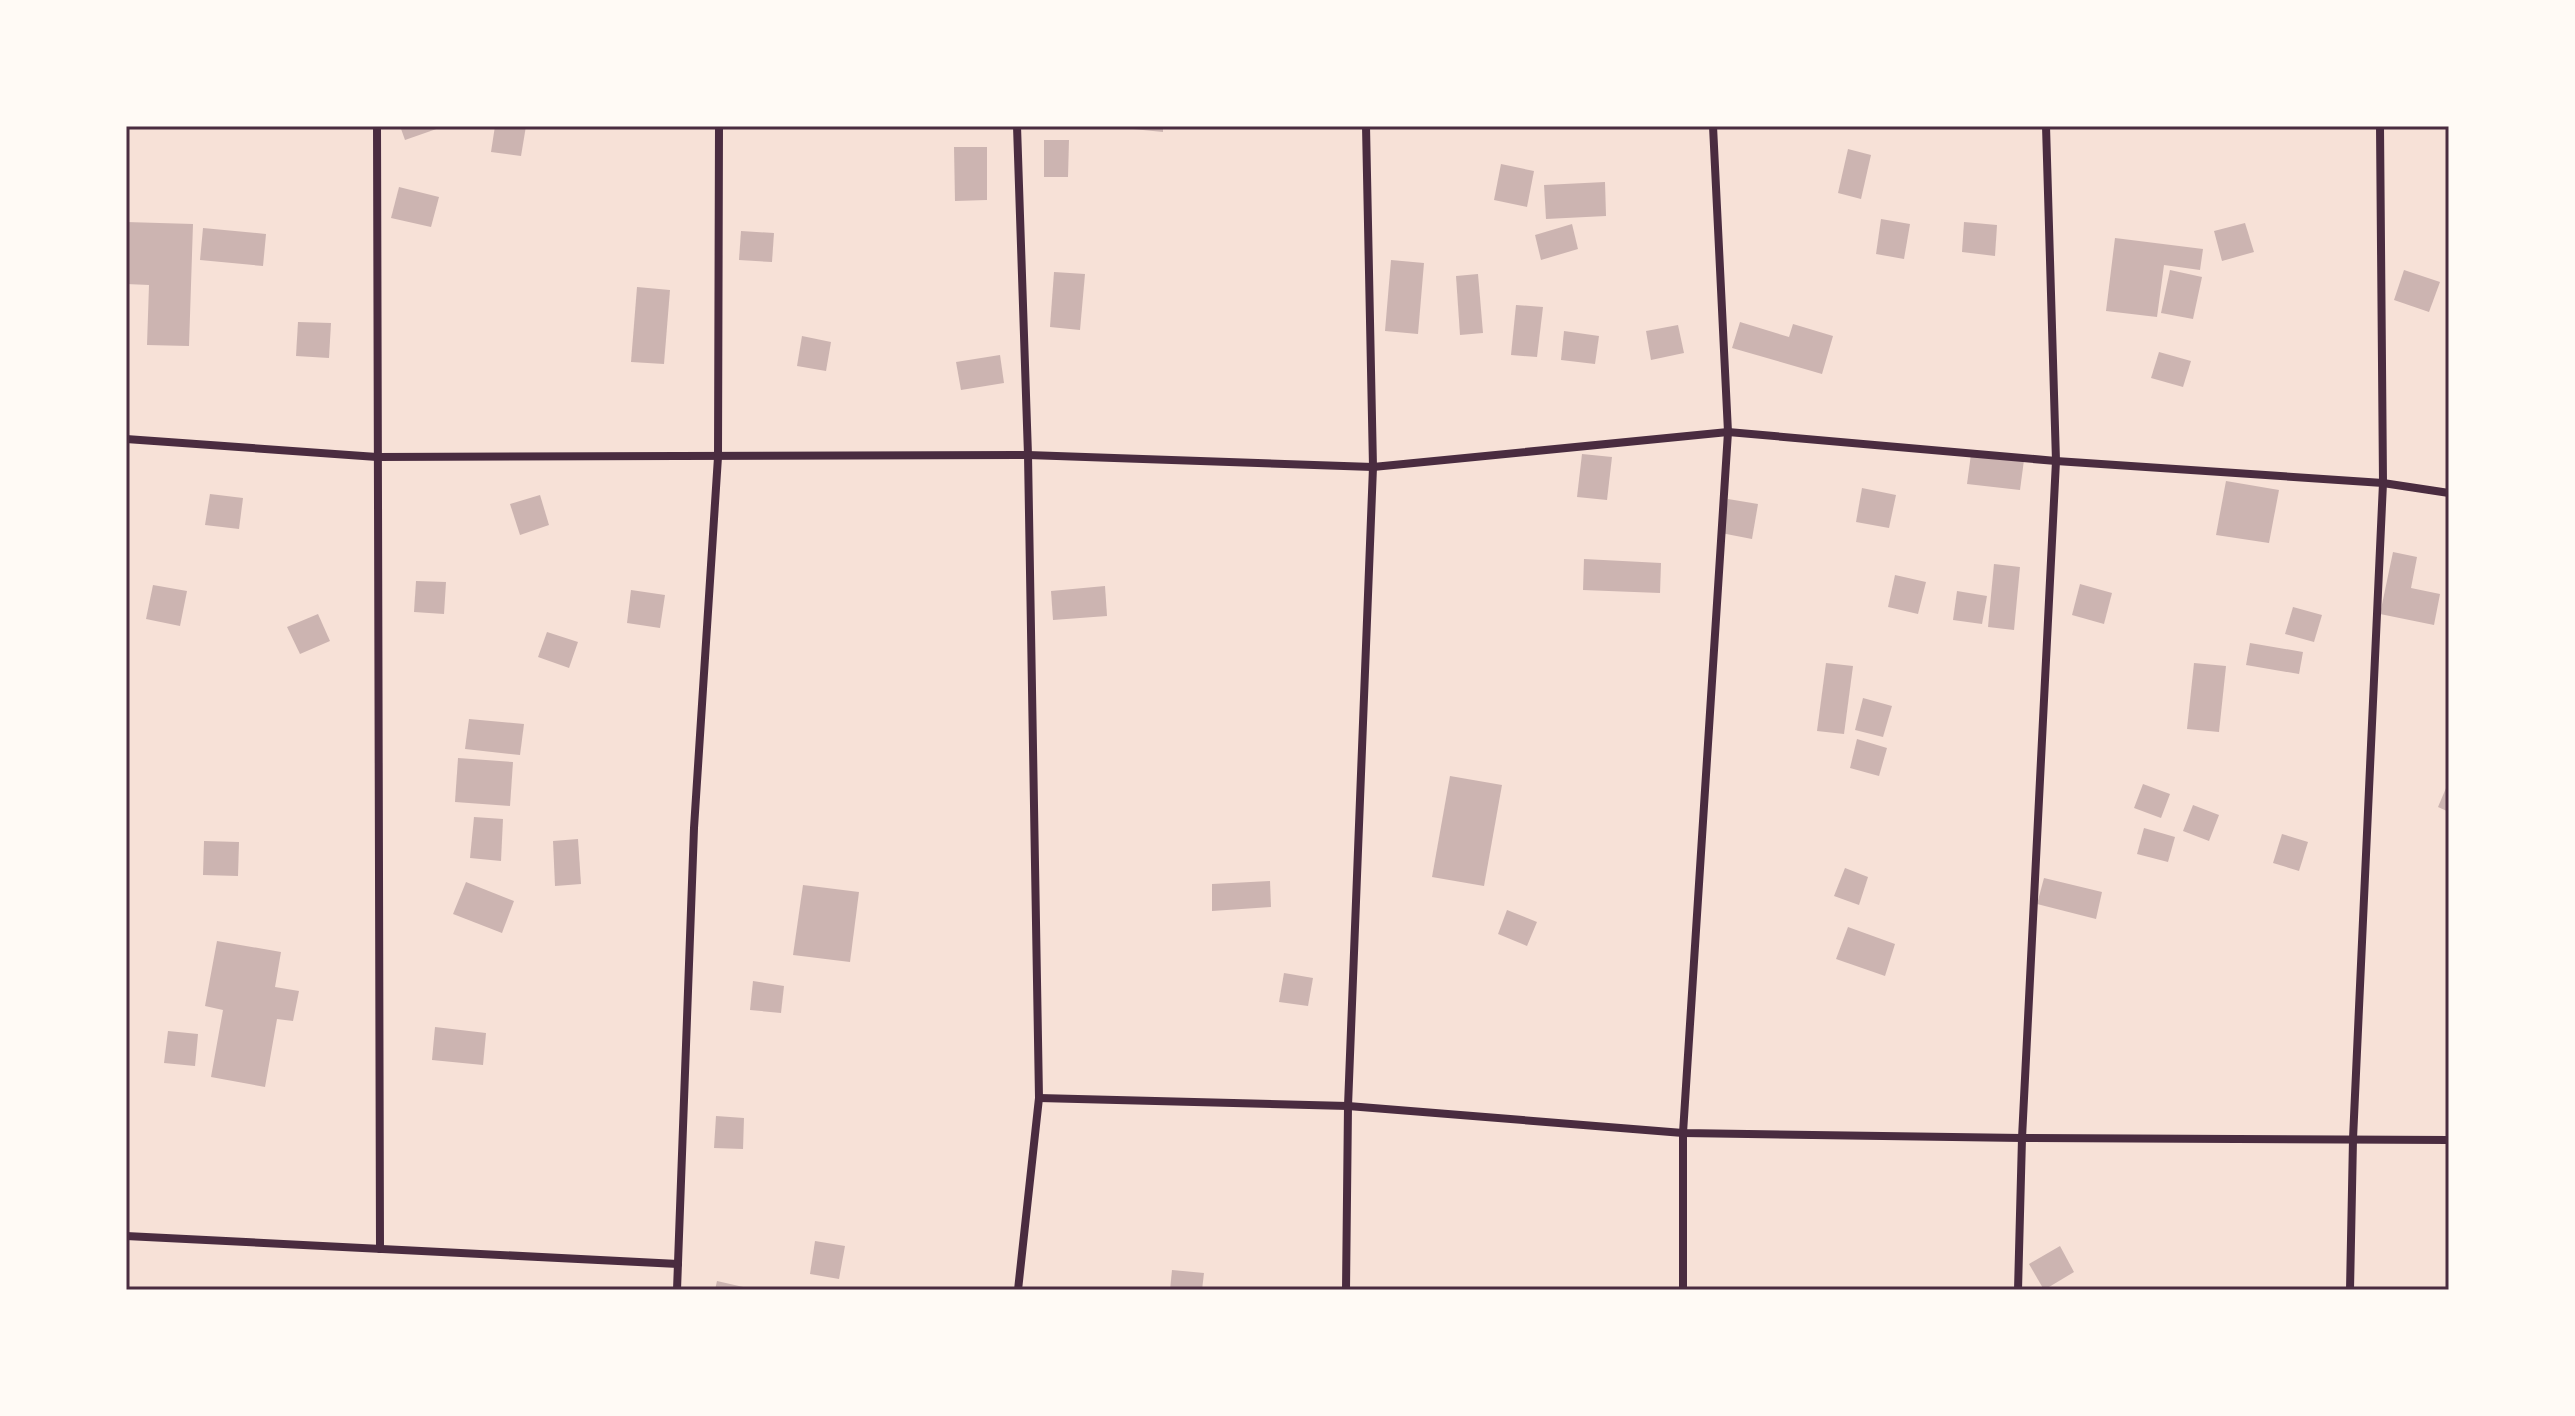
<svg xmlns="http://www.w3.org/2000/svg" width="2575" height="1416" font-family="'Open Sans',sans-serif">
  <style>
    .building { fill: #ccb4b1 }
    .lines { fill: none; stroke-linecap: round; stroke-linejoin: round }
    .minor { stroke: #4a2c40; stroke-width: 8 }
    .neatline { fill: none; stroke: #4a2c40; stroke-width: 3 }
  </style>
  <rect width="100%" height="100%" fill="#f7e1d7"/>
  <g class="building">
    <polygon points="400,126 445,126 405,140"/>
    <polygon points="495,126 526,126 521,156 491,152"/>
    <polygon points="1123,126 1163,126 1163,132 1123,128"/>
    <polygon points="1044,140 1069,140 1068,177 1044,177"/>
    <polygon points="954,147 987,147 987,200 955,201"/>
    <polygon points="1848,149 1871,155 1861,199 1838,193"/>
    <polygon points="1501,164 1534,171 1527,207 1494,200"/>
    <polygon points="1605,182 1606,216 1546,219 1544,185"/>
    <polygon points="399,187 439,197 431,227 391,218"/>
    <polygon points="1881,219 1910,224 1904,259 1876,254"/>
    <polygon points="126,222 193,224 189,346 147,345 149,285 126,284"/>
    <polygon points="1964,222 1997,225 1995,256 1962,252"/>
    <polygon points="2245,223 2254,252 2222,261 2214,231"/>
    <polygon points="1572,224 1578,249 1541,260 1535,235"/>
    <polygon points="203,228 266,234 263,266 200,260"/>
    <polygon points="741,231 774,233 772,262 739,260"/>
    <polygon points="2115,238 2203,249 2200,270 2164,265 2157,317 2106,311"/>
    <polygon points="1391,260 1424,263 1418,334 1385,331"/>
    <polygon points="2170,270 2202,277 2193,319 2161,313"/>
    <polygon points="2404,270 2440,282 2429,312 2394,300"/>
    <polygon points="1054,272 1085,274 1080,330 1050,327"/>
    <polygon points="1478,274 1483,333 1460,335 1456,276"/>
    <polygon points="637,287 670,290 664,364 631,362"/>
    <polygon points="1516,305 1543,307 1537,357 1511,355"/>
    <polygon points="298,322 331,323 329,358 296,356"/>
    <polygon points="1740,322 1789,337 1793,324 1833,336 1822,374 1732,348"/>
    <polygon points="1678,325 1684,353 1651,360 1646,331"/>
    <polygon points="1564,331 1599,336 1595,364 1561,360"/>
    <polygon points="802,336 831,342 826,371 797,366"/>
    <polygon points="2159,352 2191,361 2183,387 2151,378"/>
    <polygon points="1000,355 1004,383 961,390 956,362"/>
    <polygon points="1582,454 1612,457 1607,500 1577,497"/>
    <polygon points="1971,454 2024,460 2020,490 1967,484"/>
    <polygon points="2226,481 2279,490 2269,543 2216,535"/>
    <polygon points="1862,488 1896,495 1889,528 1856,522"/>
    <polygon points="210,494 243,498 239,529 205,525"/>
    <polygon points="540,495 549,525 520,535 510,504"/>
    <polygon points="1728,499 1758,504 1752,539 1721,533"/>
    <polygon points="2393,552 2417,557 2411,588 2440,594 2434,625 2380,614"/>
    <polygon points="1584,559 1661,563 1660,593 1583,590"/>
    <polygon points="1994,564 2020,567 2014,630 1988,627"/>
    <polygon points="1895,575 1926,582 1918,614 1888,607"/>
    <polygon points="416,581 446,582 444,614 414,612"/>
    <polygon points="2080,584 2112,593 2104,624 2072,615"/>
    <polygon points="153,585 187,591 180,626 146,619"/>
    <polygon points="1105,586 1107,616 1053,620 1051,591"/>
    <polygon points="631,590 665,595 660,628 627,623"/>
    <polygon points="1957,591 1987,596 1982,624 1953,620"/>
    <polygon points="2293,607 2322,615 2314,642 2285,634"/>
    <polygon points="318,614 330,641 300,654 287,627"/>
    <polygon points="547,632 578,642 569,668 538,657"/>
    <polygon points="2250,643 2303,652 2299,674 2246,665"/>
    <polygon points="1826,663 1853,666 1844,734 1817,731"/>
    <polygon points="2194,663 2226,666 2219,732 2187,729"/>
    <polygon points="1863,698 1892,706 1883,737 1855,730"/>
    <polygon points="469,719 524,724 520,755 465,749"/>
    <polygon points="1857,739 1887,748 1879,776 1850,768"/>
    <polygon points="458,758 513,762 510,806 455,802"/>
    <polygon points="1450,776 1502,785 1484,886 1432,877"/>
    <polygon points="2449,781 2449,812 2438,807"/>
    <polygon points="2143,784 2170,794 2161,818 2134,808"/>
    <polygon points="2193,805 2219,815 2209,841 2183,831"/>
    <polygon points="474,817 503,819 501,861 470,858"/>
    <polygon points="2144,828 2175,837 2168,862 2137,854"/>
    <polygon points="2282,834 2308,842 2299,871 2273,863"/>
    <polygon points="578,839 581,884 555,886 553,841"/>
    <polygon points="204,841 239,842 238,876 203,875"/>
    <polygon points="1845,868 1868,877 1859,905 1834,896"/>
    <polygon points="2044,878 2102,892 2096,919 2037,904"/>
    <polygon points="1270,881 1271,907 1212,911 1212,884"/>
    <polygon points="466,882 514,901 502,933 453,914"/>
    <polygon points="803,885 859,892 850,962 793,955"/>
    <polygon points="1507,910 1537,922 1527,946 1498,934"/>
    <polygon points="1848,927 1895,944 1885,976 1836,959"/>
    <polygon points="217,941 281,952 275,987 299,991 293,1021 277,1019 265,1087 211,1077 223,1010 205,1006"/>
    <polygon points="1284,973 1313,978 1308,1006 1279,1002"/>
    <polygon points="753,981 784,986 781,1013 750,1010"/>
    <polygon points="435,1027 486,1033 483,1065 432,1060"/>
    <polygon points="168,1031 198,1034 195,1066 164,1063"/>
    <polygon points="716,1116 744,1118 743,1149 714,1148"/>
    <polygon points="815,1241 845,1246 839,1279 810,1274"/>
    <polygon points="2060,1246 2074,1272 2044,1290 2029,1264"/>
    <polygon points="1172,1270 1204,1273 1202,1290 1170,1290"/>
    <polygon points="717,1281 752,1289 752,1290 715,1290"/>
  </g>
  <g class="lines">
    <g class="minor">
      <polyline points="377,126 380,1249"/>
      <polyline points="1017,126 1028,455 1039,1098 1018,1290"/>
      <polyline points="126,439 377,457 1028,455 1373,467 1728,432 2056,461 2383,483 2449,493"/>
      <polyline points="1039,1098 1348,1106 1683,1133 2022,1138 2449,1140"/>
      <polyline points="126,1236 678,1264"/>
      <polyline points="677,1290 694,828 718,457 719,126"/>
      <polyline points="1346,1290 1348,1106 1373,467 1366,126"/>
      <polyline points="1683,1290 1683,1133 1728,432 1713,126"/>
      <polyline points="2018,1290 2022,1138 2056,461 2046,126"/>
      <polyline points="2350,1290 2353,1139 2383,483 2380,126"/>
    </g>
  </g>
  <rect width="2575" height="1416" fill="none" stroke="#fffaf5" stroke-width="256"/>
  <rect x="128" y="128" width="2319" height="1160" class="neatline"/>
</svg>
